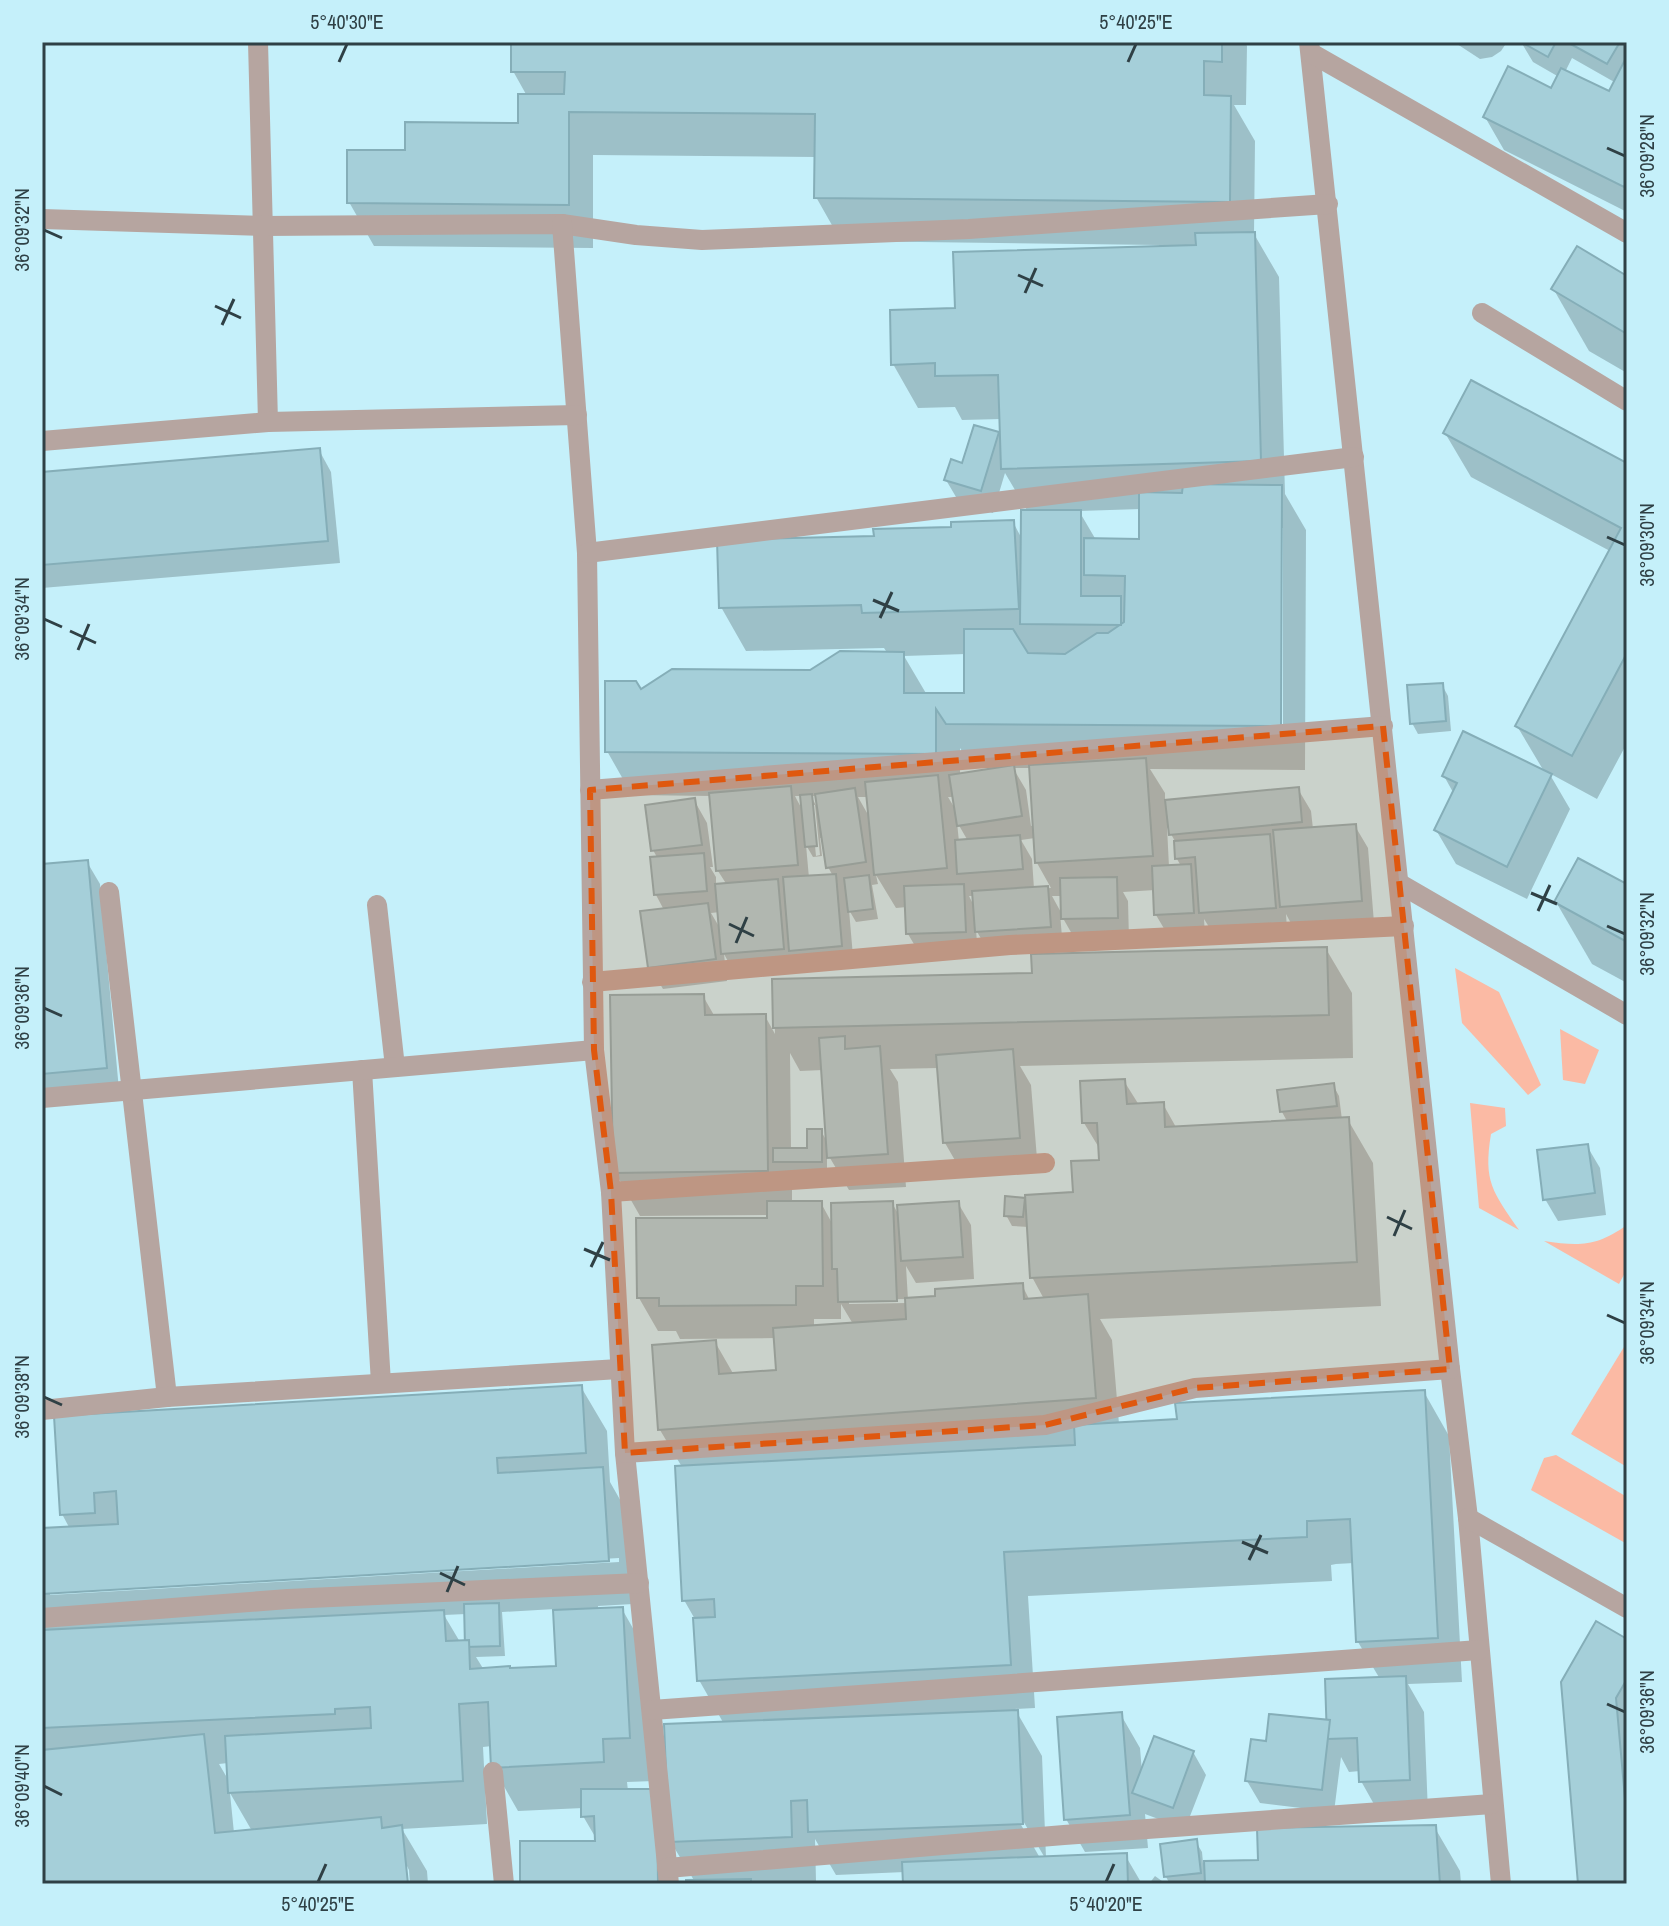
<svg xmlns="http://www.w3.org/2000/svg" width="1669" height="1926" font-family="'Archivo Narrow',sans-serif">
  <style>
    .green { fill: #fbbaa4 }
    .shadow { fill: #0003; fill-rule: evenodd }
    .building { fill: #a5cfd9; stroke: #85aeb8; stroke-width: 2 }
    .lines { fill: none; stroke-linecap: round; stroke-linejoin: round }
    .minor { stroke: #b6a5a0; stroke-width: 20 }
    .marked { fill: #df580f; fill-opacity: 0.2; stroke: #df580f; stroke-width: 6; stroke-dasharray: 16 10; stroke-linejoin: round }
    .ticks { fill: none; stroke: #2f4045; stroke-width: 3 }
    .neatline { fill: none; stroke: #2f4045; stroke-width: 3 }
    .ticks-label { font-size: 20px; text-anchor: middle; fill: #2f4045 }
  </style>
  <rect width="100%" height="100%" fill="#c5f0fa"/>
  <g class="green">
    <polygon points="1455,968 1499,992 1541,1085 1528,1095 1462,1023"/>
    <polygon points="1560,1029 1599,1050 1585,1084 1563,1080"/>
    <path d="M1470 1103 1505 1108 1506 1126 1491 1134C1483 1182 1493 1192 1519 1230L1479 1208Z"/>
    <path d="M1627 1225V1269L1619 1284 1544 1241C1579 1246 1596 1247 1627 1225Z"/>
    <polygon points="1627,1342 1627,1467 1571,1434"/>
    <polygon points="1556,1455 1627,1497 1627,1544 1531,1490 1544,1458"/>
  </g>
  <g class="shadow">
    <path d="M513 42H1245L1247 46 1246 105H1234L1255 141 1254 234 1279 277 1285 494 1306 530 1305 770 1150 769 1165 793V802L1298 789 1311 811 1313 829 1355 826 1368 848 1374 923 1294 929 1286 914 1287 929 1214 935 1204 919 1205 935 1169 937 1156 915 1155 890 1123 892 1128 901 1129 940 1076 941 1060 913 1063 949 990 954 976 930 978 954 921 956 908 934 907 907 896 908 876 875 878 884 872 885 878 919 856 922 849 910 854 968 736 976 724 954 727 981 663 989 650 967 664 910 656 895 658 859 653 850 694 800 707 823 713 867H710L716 877V886L727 885 718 871 712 796 632 795 607 751 640 692 811 672 888 654 884 648 746 651 721 607 876 538 1013 522 1022 539 1028 512 1005 473 993 513 959 502 946 480 998 434 1002 441 1001 419 962 420 955 407 918 408 893 364 957 310 1159 248V245L841 241 816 197V157L593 155V248L374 246 349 202 407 152 520 125 527 96 513 71ZM1141 509V541L1096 540 1079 511ZM1279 528H1283V736H1279ZM966 654V695H927L904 656ZM960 748 973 768H994L995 770 960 775ZM1013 768H1031L1034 825 1031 826 1026 790ZM795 796H802L803 811 797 800ZM811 796H817L819 811ZM858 797H869L871 820ZM948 797H955L957 812ZM811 805H815L820 855 816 856ZM957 822 968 841 959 842ZM1167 827 1176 843 1177 859 1181 866 1169 867ZM820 838H823L828 867 833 876 809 878 806 845 813 857 822 856ZM1035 838 1037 863 1051 888 1034 889 1032 859 1021 840ZM969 896H975V908ZM1052 896H1063V916ZM720 912 721 930 711 913Z"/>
    <polygon points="1454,42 1507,42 1501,51 1492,57 1480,59"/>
    <path d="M1521 42H1627V212L1504 150 1485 117 1552 91 1559 77 1533 62ZM1572 58 1616 83 1610 94 1565 72Z"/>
    <polygon points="1627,278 1627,373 1589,351 1554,290"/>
    <polygon points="1445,433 1627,465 1627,743 1597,799 1549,773 1570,809 1527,899 1456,864 1436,830 1454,794 1444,776 1545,773 1517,726 1610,551 1471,477"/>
    <polygon points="319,450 331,472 340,563 42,588 42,474"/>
    <polygon points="1442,685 1448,696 1451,731 1418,734 1412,723"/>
    <polygon points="87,862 100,884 119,1090 42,1096 42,866"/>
    <polygon points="1627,887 1627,983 1592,964 1556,902"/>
    <path d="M1326 949 1352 993 1353 1058 1020 1066 1031 1085 1038 1171 964 1176 945 1143 939 1068 890 1069 898 1082 906 1187 849 1190 827 1153V1172H792V1203H821L833 1225 892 1203 900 1217 958 1203 971 1225 974 1279 916 1283 906 1266 908 1300 1022 1285 1030 1301 1044 1299 1032 1277 1029 1227 1012 1226 1006 1215 1024 1200 1028 1207 1075 1194 1101 1162V1151L1084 1123 1124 1081 1139 1105 1163 1104 1177 1129 1288 1123 1282 1112 1333 1085 1339 1096 1342 1120H1348L1373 1163 1381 1306 1100 1319 1112 1340 1119 1424 1179 1421 1424 1392 1449 1436 1462 1682 1408 1684 1424 1712 1428 1813 1380 1815 1361 1781 1360 1771 1349 1772 1341 1757 1334 1812 1260 1803 1247 1781 1268 1743 1329 1722 1380 1679 1358 1642 1354 1563 1336 1564 1331 1565 1332 1581 1028 1596 1035 1708 1015 1709 1042 1756 1046 1858 1125 1855 1142 1884H905V1872L836 1875 815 1839 816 1881 688 1884 695 1882 675 1849 676 1884H522L597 1843V1840L583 1816V1808L518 1811 493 1767 492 1746 483 1747 487 1824 402 1829 427 1871 428 1884H410L409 1870 404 1860 406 1884H42V1530L70 1529 62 1514 57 1418 581 1387 607 1431 610 1482 627 1512 633 1604 598 1606V1610L622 1609 647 1653 654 1781 627 1782 628 1791H656L724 1724 699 1680 696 1621 684 1600 682 1467 660 1430 715 1342 734 1375 778 1372 776 1338 680 1339 676 1331H658L639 1298 769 1220V1215L640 1216 615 1172 703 996 715 1017 765 1016 775 1034 774 981 1034 975ZM790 1053 800 1071 823 1070 829 1145 821 1131 809 1150H791ZM907 1299V1303L849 1304V1300ZM841 1304 853 1324 814 1327V1319H841ZM619 1558V1562L50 1595V1591ZM555 1609 558 1668 484 1670 476 1657 505 1656 502 1612ZM466 1614 467 1642H460L444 1615ZM228 1763 229 1781 219 1764ZM230 1793 252 1831 234 1833ZM1019 1814 1045 1858H1040L1016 1816Z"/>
    <polygon points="1587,1146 1600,1168 1606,1215 1558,1221 1545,1199"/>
    <polygon points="1627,1641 1627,1884 1580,1884 1563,1683"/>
    <polygon points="1121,1715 1140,1748 1142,1772 1193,1752 1206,1775 1185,1829 1145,1814 1148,1848 1085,1852 1066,1819"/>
    <polygon points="1435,1828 1460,1871 1461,1884 1170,1884 1166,1877 1196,1842 1202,1852 1203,1863 1260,1862"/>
    <polygon points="1155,1876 1166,1884 1149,1884"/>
  </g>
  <g class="building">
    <polygon points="511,42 1222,42 1222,62 1204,61 1204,95 1231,96 1230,202 814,198 815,114 569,112 569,205 347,203 347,150 405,150 405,122 518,123 518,94 564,94 565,72 511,72"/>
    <polygon points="1521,42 1556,42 1548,57"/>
    <polygon points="1567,42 1620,42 1607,64"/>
    <polygon points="1627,56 1627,181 1624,187 1483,117 1508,66 1551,88 1561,68 1609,91"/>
    <polygon points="1255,232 1261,461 1001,469 998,375 935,376 935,363 891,365 890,310 955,308 953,252 1196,245 1195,233"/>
    <polygon points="1577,246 1627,276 1627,334 1551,289"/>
    <polygon points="1471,380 1627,463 1627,653 1572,756 1515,726 1621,528 1443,433"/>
    <polygon points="974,425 999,432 981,491 944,480 951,459 962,463"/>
    <polygon points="320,448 328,541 42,565 42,472"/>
    <polygon points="1183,484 1282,485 1281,726 946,724 936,709 936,754 605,752 605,681 636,681 641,689 672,669 810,670 840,651 904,652 904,693 964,693 964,629 1013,629 1028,653 1065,654 1097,633 1108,633 1124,622 1125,576 1084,575 1084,538 1139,539 1139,492 1182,493"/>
    <polygon points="1021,510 1081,510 1081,596 1121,596 1121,625 1020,624"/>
    <polygon points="1014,520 1019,609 862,613 861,605 719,608 717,540 874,536 873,529 951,527 951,522"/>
    <polygon points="1443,683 1446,721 1410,724 1407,685"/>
    <polygon points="1463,731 1552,774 1507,867 1434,830 1457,783 1442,776"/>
    <polygon points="1146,758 1153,856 1035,863 1029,765"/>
    <polygon points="1014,765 1022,816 957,826 949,775"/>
    <polygon points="938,775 947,868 874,875 865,782"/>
    <polygon points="791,786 798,865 716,871 709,793"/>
    <polygon points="1299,787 1302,822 1169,835 1165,800"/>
    <polygon points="855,788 866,862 826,868 815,794"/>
    <polygon points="812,794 817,846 805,847 800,795"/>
    <polygon points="695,798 702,845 651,851 645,805"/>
    <polygon points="1356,824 1362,901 1280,907 1273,830"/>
    <polygon points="1270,834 1276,908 1199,913 1195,857 1175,859 1174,841"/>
    <polygon points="1020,835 1023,869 957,874 955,840"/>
    <polygon points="704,853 707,891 654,895 650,857"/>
    <polygon points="1578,858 1627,884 1627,942 1554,902"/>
    <polygon points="88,860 107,1068 42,1074 42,864"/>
    <polygon points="1191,864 1194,913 1154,915 1152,866"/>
    <polygon points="836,874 842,946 789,951 783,877"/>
    <polygon points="869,875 873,909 848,912 844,878"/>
    <polygon points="1117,877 1118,918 1061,919 1060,878"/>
    <polygon points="778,879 784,949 721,954 715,884"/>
    <polygon points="964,884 966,932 906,934 904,886"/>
    <polygon points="1048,886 1051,927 975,932 972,891"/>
    <polygon points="708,903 716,959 648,968 640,911"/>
    <polygon points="1327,947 1329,1015 773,1028 772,979 1032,973 1031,954"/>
    <polygon points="704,994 705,1015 766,1014 768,1171 613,1173 610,995"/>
    <polygon points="845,1036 845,1049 880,1046 888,1154 827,1158 819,1038"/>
    <polygon points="1013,1049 1020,1138 943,1143 936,1055"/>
    <polygon points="1125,1079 1127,1104 1164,1102 1165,1127 1349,1117 1357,1262 1030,1278 1025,1195 1073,1192 1071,1161 1099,1160 1097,1123 1082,1123 1080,1081"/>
    <polygon points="1334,1083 1337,1106 1280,1112 1277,1090"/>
    <polygon points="807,1129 822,1129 822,1162 773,1162 773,1148 807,1148"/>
    <polygon points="1588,1144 1595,1193 1543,1200 1537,1150"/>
    <polygon points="1005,1196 1025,1198 1023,1217 1004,1216"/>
    <polygon points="767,1201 822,1201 823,1286 796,1286 796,1305 659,1306 659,1298 637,1298 636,1218 767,1218"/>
    <polygon points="893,1201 897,1301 838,1302 837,1269 832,1269 831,1203"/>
    <polygon points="959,1201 963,1257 901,1261 897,1205"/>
    <polygon points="1023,1283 1024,1299 1088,1294 1096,1398 658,1430 652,1345 716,1340 719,1374 776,1370 773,1328 906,1319 905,1298 935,1296 935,1289"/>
    <polygon points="582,1385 586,1453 497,1458 498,1473 603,1467 609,1561 42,1594 42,1528 118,1524 116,1491 94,1493 95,1513 60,1515 54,1416"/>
    <polygon points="1425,1390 1438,1638 1356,1642 1350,1519 1310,1521 1307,1521 1307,1537 1004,1552 1011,1665 697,1681 693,1618 715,1617 714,1599 682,1601 675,1466 1075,1445 1074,1425 1177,1419 1175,1403"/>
    <polygon points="499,1603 500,1646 465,1647 464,1604"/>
    <polygon points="623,1607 630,1738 603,1739 604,1762 491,1768 488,1702 459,1704 463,1781 228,1793 225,1736 371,1728 370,1707 335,1709 335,1714 42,1728 42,1630 444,1610 446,1641 469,1640 470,1669 510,1666 510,1668 556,1666 553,1610"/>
    <polygon points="1596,1621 1627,1639 1627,1679 1616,1698 1627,1821 1627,1884 1578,1884 1561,1682"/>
    <polygon points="1406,1676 1410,1780 1359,1782 1357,1738 1327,1739 1325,1679"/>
    <polygon points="1018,1710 1023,1824 808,1832 807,1800 791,1801 792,1837 669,1842 664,1724"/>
    <polygon points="1122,1712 1130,1815 1064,1820 1057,1717"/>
    <polygon points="1269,1714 1330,1720 1322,1790 1245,1781 1251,1739 1266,1741"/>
    <polygon points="204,1734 215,1833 381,1817 382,1828 402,1825 408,1884 42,1884 42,1750"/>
    <polygon points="1154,1736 1194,1751 1173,1808 1132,1793"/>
    <polygon points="581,1789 657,1789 658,1884 520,1884 520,1841 595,1841 594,1816 581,1817"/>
    <polygon points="1436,1825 1440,1884 1205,1884 1204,1861 1258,1860 1257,1828"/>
    <polygon points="1197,1839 1201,1873 1164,1877 1160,1844"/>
    <polygon points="1127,1853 1128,1884 903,1884 902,1862"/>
    <polygon points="751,1879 751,1884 686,1884 686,1880"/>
  </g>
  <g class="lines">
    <g class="minor">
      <polyline points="258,42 268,422"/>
      <polyline points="1309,42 1450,1369 1468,1518 1501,1884"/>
      <polyline points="1311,53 1627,233"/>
      <polyline points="42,219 263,226 562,224 636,235 702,240 969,229 1328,204"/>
      <polyline points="562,224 587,553 594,1050 611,1192 625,1453 669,1884"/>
      <polyline points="1482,313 1627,401"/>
      <polyline points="42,441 268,422 577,415"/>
      <polyline points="587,553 1354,457"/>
      <polyline points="590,790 1383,726"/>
      <polyline points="1400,884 1627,1015"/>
      <polyline points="109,892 167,1397"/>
      <polyline points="377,905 395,1067"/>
      <polyline points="592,982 1010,945 1404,926"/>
      <polyline points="362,1070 381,1383"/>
      <polyline points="42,1098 594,1050"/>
      <polyline points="611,1192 1045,1163"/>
      <polyline points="42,1410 167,1397 619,1369"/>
      <polyline points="625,1453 1045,1425 1195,1388 1450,1369"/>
      <polyline points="1468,1518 1627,1608"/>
      <polyline points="42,1618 288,1599 639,1583"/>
      <polyline points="652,1710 1479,1650"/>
      <polyline points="493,1772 504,1884"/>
      <polyline points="667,1868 1064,1835 1492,1804"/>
    </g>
  </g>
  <path class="marked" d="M1383 726 1450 1369 1195 1388 1045 1425 625 1453 611 1192 594 1050 590 790Z"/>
  <path class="ticks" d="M339 62 347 44M1128 62 1136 44M1607 148 1625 156M44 230 62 238M1018 275 1043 286M1025 293 1036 268M215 306 241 318M222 325 234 299M1607 537 1625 545M873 600 899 611M880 618 892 592M44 619 62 627M70 631 96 643M78 650 89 624M1531 893 1557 904M1538 911 1550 885M729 924 754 936M1607 926 1625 934M736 943 747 917M44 1008 62 1016M1387 1217 1412 1229M1394 1236 1405 1210M584 1249 610 1260M591 1267 603 1242M1607 1315 1625 1323M44 1397 62 1405M1242 1542 1268 1553M1249 1560 1261 1535M440 1573 465 1585M447 1592 458 1566M1607 1704 1625 1712M44 1786 62 1795M318 1882 326 1864M1106 1882 1114 1864"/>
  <rect width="1669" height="1926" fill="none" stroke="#c5f0fa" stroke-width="88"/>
  <rect x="44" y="44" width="1581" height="1838" class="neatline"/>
  <g class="ticks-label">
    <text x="347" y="29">5°40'30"E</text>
    <text x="1136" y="29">5°40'25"E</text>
    <text transform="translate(1647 156) rotate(-90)" y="7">36°09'28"N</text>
    <text transform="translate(22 230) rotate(-90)" y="7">36°09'32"N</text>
    <text transform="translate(1647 545) rotate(-90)" y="7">36°09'30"N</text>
    <text transform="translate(22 619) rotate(-90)" y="7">36°09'34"N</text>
    <text transform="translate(1647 934) rotate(-90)" y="7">36°09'32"N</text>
    <text transform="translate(22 1008) rotate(-90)" y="7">36°09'36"N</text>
    <text transform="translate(1647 1323) rotate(-90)" y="7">36°09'34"N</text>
    <text transform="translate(22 1397) rotate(-90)" y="7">36°09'38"N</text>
    <text transform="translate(1647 1712) rotate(-90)" y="7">36°09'36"N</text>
    <text transform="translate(22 1786) rotate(-90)" y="7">36°09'40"N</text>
    <text x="318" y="1911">5°40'25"E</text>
    <text x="1106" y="1911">5°40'20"E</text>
  </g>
</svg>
